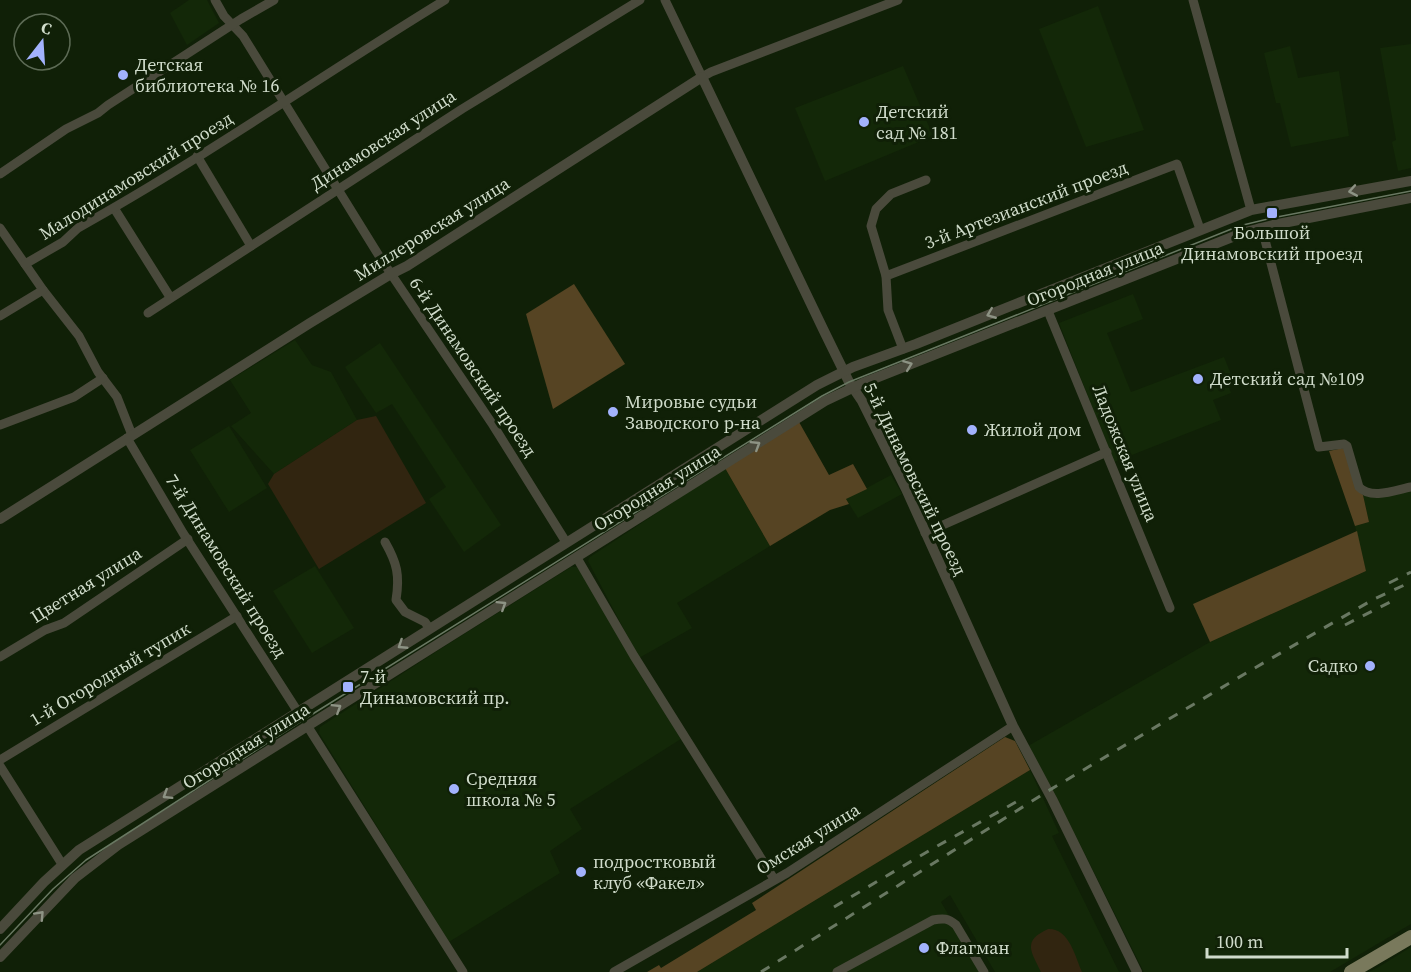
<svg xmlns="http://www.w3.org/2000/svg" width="1411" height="972" font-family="'Source Serif 4',serif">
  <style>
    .built { fill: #132808 }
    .green { fill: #312510 }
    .forest { fill: #564423 }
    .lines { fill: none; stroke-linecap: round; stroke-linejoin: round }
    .minor { stroke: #4a4a3c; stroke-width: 9 }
    .tertiary { stroke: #4a4a3c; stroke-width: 10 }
    .primary { stroke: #79795c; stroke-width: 14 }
    .tram { stroke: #697862; stroke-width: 1.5 }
    .rail { stroke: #697862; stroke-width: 3; stroke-dasharray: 10 10; stroke-linecap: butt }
    .oneway { stroke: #8d9384 }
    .poi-dot { fill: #a2b2fd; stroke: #102007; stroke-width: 2 }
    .labels { text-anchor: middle; stroke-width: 6; stroke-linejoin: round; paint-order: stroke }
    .poi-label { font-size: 18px; fill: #d0dccb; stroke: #102007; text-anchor: start }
    .street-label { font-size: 18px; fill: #d0dccb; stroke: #102007 }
  </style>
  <rect width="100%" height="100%" fill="#102007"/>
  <g class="built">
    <polygon points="189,0 207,0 219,23 187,45 170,13"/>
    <polygon points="1098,6 1144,130 1086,147 1039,29"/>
    <polygon points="1411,44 1411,168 1398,171 1392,142 1396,140 1380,48"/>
    <polygon points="1290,46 1298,78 1339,71 1349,136 1291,147 1280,103 1276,103 1264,53"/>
    <polygon points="903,66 933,136 825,181 795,108"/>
    <polygon points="1133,294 1143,319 1107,333 1131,392 1224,357 1232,377 1226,380 1231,393 1213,400 1221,420 1114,462 1059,323"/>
    <polygon points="295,340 312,365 331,372 357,420 274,474 231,426 251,413 230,380"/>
    <polygon points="380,343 501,525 464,552 429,499 446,487 392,404 376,413 345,367"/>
    <polygon points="229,426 267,488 229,512 190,450"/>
    <polygon points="725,468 770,546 677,603 692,628 639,658 588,561 590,557"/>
    <polygon points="891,475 902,494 858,518 846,499"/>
    <polygon points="1411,491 1411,924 1330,972 1144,972 1088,860 1028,746 1210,642 1366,571 1355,526 1369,522 1363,495 1370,497"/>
    <polygon points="315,566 354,628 312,653 273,591"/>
    <polygon points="571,567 577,567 579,569 681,739 570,809 582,829 550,851 560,873 449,942 319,733 320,727 442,648"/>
    <polygon points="1030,770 1059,833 1052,836 1119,972 995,972 950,895 941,902 982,972 697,972"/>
    <polygon points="1411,947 1411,972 1369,972 1382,965"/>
  </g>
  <g class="green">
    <polygon points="376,416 426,503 319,569 268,484 274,474 357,420"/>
    <path d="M1048 929C1069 928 1075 956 1082 972H1041C1031 951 1022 941 1048 929Z"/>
  </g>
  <g class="forest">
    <polygon points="574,284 625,364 553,409 526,314"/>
    <polygon points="799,422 829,475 853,464 867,489 846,499 849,504 830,510 770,546 725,468"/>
    <polygon points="1343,448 1347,450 1356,489 1363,495 1369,522 1355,526 1329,451"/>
    <polygon points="1357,531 1366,571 1210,642 1193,604"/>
    <polygon points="1005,737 1015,741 1030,770 697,972 647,972 659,965 661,968 756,910 752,903"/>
  </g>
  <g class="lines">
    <g class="minor">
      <polyline points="215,0 224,16 243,36 381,259 493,425 566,542"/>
      <polyline points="665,0 702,77 711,72 898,0"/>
      <polyline points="1193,0 1251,210"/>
      <polyline points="197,156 251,246"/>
      <polyline points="0,174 66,129 98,113 108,105 241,19 274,0"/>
      <polyline points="114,208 170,297"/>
      <polyline points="0,228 43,290 79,336 98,372 117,397 132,435"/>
      <path d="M1259 228 1265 240 1319 447 1344 444 1347 446 1359 487C1371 500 1396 490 1411 487"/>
      <path d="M25 264 63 242 78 228C204 158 322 75 445 0"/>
      <polyline points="886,276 1177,164 1200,229"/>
      <polyline points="1048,311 1170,608"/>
      <polyline points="148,313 462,109 640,0"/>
      <polyline points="0,316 43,290"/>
      <polyline points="903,349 888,310 886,276 871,226 876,209 891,194 926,180"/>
      <polyline points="0,425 74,397 103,378"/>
      <polyline points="127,438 183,533 298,712"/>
      <polyline points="925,533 1107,452"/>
      <path d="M385 542C397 563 400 575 396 600L405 612 425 622 429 628"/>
      <polyline points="577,558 634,656 774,879"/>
      <polyline points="0,657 45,630 64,623 188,539"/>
      <polyline points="308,727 463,972"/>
      <polyline points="0,760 237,616"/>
      <polyline points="0,766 62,864"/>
      <polyline points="614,972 787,873 1013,726"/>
      <path d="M837 972 933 920C943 918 948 918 956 925L984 972"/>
    </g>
    <g class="tertiary">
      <polyline points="0,519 310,323 391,274 407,266 702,77 824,331 849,382 862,401 906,489 1013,726 1052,799 1137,972"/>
      <polyline points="0,929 44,882 79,850 817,385 853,367 916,344 1251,210 1411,181"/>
      <polyline points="0,957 75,878 118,845 825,401 863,383 1245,232 1273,225 1411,198"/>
    </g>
    <polyline class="primary" points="1351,972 1411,937"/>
    <polyline class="tram" points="0,945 53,889 86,860 303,720 822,396 849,382 1239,226 1272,218 1411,191"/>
    <g class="rail">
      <polyline points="1389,583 1411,572"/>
      <polyline points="1345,625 1396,599"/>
      <polyline points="834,907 932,849 1016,802"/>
      <polyline points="761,972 1048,791 1253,669 1374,599 1411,582"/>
    </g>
  </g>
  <defs><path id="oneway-chevron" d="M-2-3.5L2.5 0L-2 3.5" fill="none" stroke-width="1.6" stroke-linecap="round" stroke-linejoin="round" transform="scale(1.5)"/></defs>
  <g class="oneway">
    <use href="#oneway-chevron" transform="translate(1353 191) rotate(170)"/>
    <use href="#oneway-chevron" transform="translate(991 314) rotate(158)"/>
    <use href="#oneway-chevron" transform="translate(908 365) rotate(-21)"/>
    <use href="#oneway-chevron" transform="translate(756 445) rotate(-32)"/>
    <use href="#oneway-chevron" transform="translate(502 605) rotate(-32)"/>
    <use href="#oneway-chevron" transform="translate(402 645) rotate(147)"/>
    <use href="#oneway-chevron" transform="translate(337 708) rotate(-32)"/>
    <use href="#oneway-chevron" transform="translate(167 795) rotate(148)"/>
    <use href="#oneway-chevron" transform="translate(40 915) rotate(-47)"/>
  </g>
  <g class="poi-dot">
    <circle cx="123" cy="75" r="6"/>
    <circle cx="864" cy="122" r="6"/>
    <rect x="1266" y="207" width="12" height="12" rx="3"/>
    <circle cx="1198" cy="379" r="6"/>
    <circle cx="613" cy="412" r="6"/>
    <circle cx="972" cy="430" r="6"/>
    <circle cx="1370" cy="666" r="6"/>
    <rect x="342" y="681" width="12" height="12" rx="3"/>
    <circle cx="454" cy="789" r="6"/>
    <circle cx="581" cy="872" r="6"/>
    <circle cx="924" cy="948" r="6"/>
  </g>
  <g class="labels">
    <g class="poi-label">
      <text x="135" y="71">Детская<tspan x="135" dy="21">библиотека № 16</tspan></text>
      <text x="876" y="118">Детский<tspan x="876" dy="21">сад № 181</tspan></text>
      <text x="1272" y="239" text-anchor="middle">Большой<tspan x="1272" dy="21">Динамовский проезд</tspan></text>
      <text x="1210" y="385">Детский сад №109</text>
      <text x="625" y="408">Мировые судьи<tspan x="625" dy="21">Заводского р-на</tspan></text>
      <text x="984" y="436">Жилой дом</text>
      <text x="1358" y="672" text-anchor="end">Садко</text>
      <text x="360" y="683">7-й<tspan x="360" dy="21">Динамовский пр.</tspan></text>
      <text x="466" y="785">Средняя<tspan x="466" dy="21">школа № 5</tspan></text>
      <text x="593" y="868">подростковый<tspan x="593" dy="21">клуб «Факел»</tspan></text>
      <text x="936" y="954">Флагман</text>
    </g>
    <g class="street-label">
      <text transform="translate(383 140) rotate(-33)" y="6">Динамовская улица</text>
      <text transform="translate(136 176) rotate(-32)" y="6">Малодинамовский проезд</text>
      <text transform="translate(1026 205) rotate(-21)" y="6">3-й Артезианский проезд</text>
      <text transform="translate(432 229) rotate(-32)" y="6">Миллеровская улица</text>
      <text transform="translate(1095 274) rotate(-22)" y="6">Огородная улица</text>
      <text transform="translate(473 367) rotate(56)" y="6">6-й Динамовский проезд</text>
      <text transform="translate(1125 453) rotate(68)" y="6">Ладожская улица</text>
      <text transform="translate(915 479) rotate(64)" y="6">5-й Динамовский проезд</text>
      <text transform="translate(657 488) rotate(-32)" y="6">Огородная улица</text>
      <text transform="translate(226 566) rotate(58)" y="6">7-й Динамовский проезд</text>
      <text transform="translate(86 585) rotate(-32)" y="6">Цветная улица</text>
      <text transform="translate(110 674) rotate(-31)" y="6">1-й Огородный тупик</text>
      <text transform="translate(246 746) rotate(-32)" y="6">Огородная улица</text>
      <text transform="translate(808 839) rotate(-32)" y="6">Омская улица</text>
    </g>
  </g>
  <g transform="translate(42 42) rotate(17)"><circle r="28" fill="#102007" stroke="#5d6b55" stroke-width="1.5"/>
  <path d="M0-4.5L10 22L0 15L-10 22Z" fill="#a2b2fd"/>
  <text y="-9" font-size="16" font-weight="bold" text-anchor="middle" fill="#d0dccb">С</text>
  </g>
  <path d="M1207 948v9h140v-9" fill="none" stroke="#d0dccb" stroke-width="3"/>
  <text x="1216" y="948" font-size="18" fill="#d0dccb" stroke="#102007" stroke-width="4.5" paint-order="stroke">100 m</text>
</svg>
